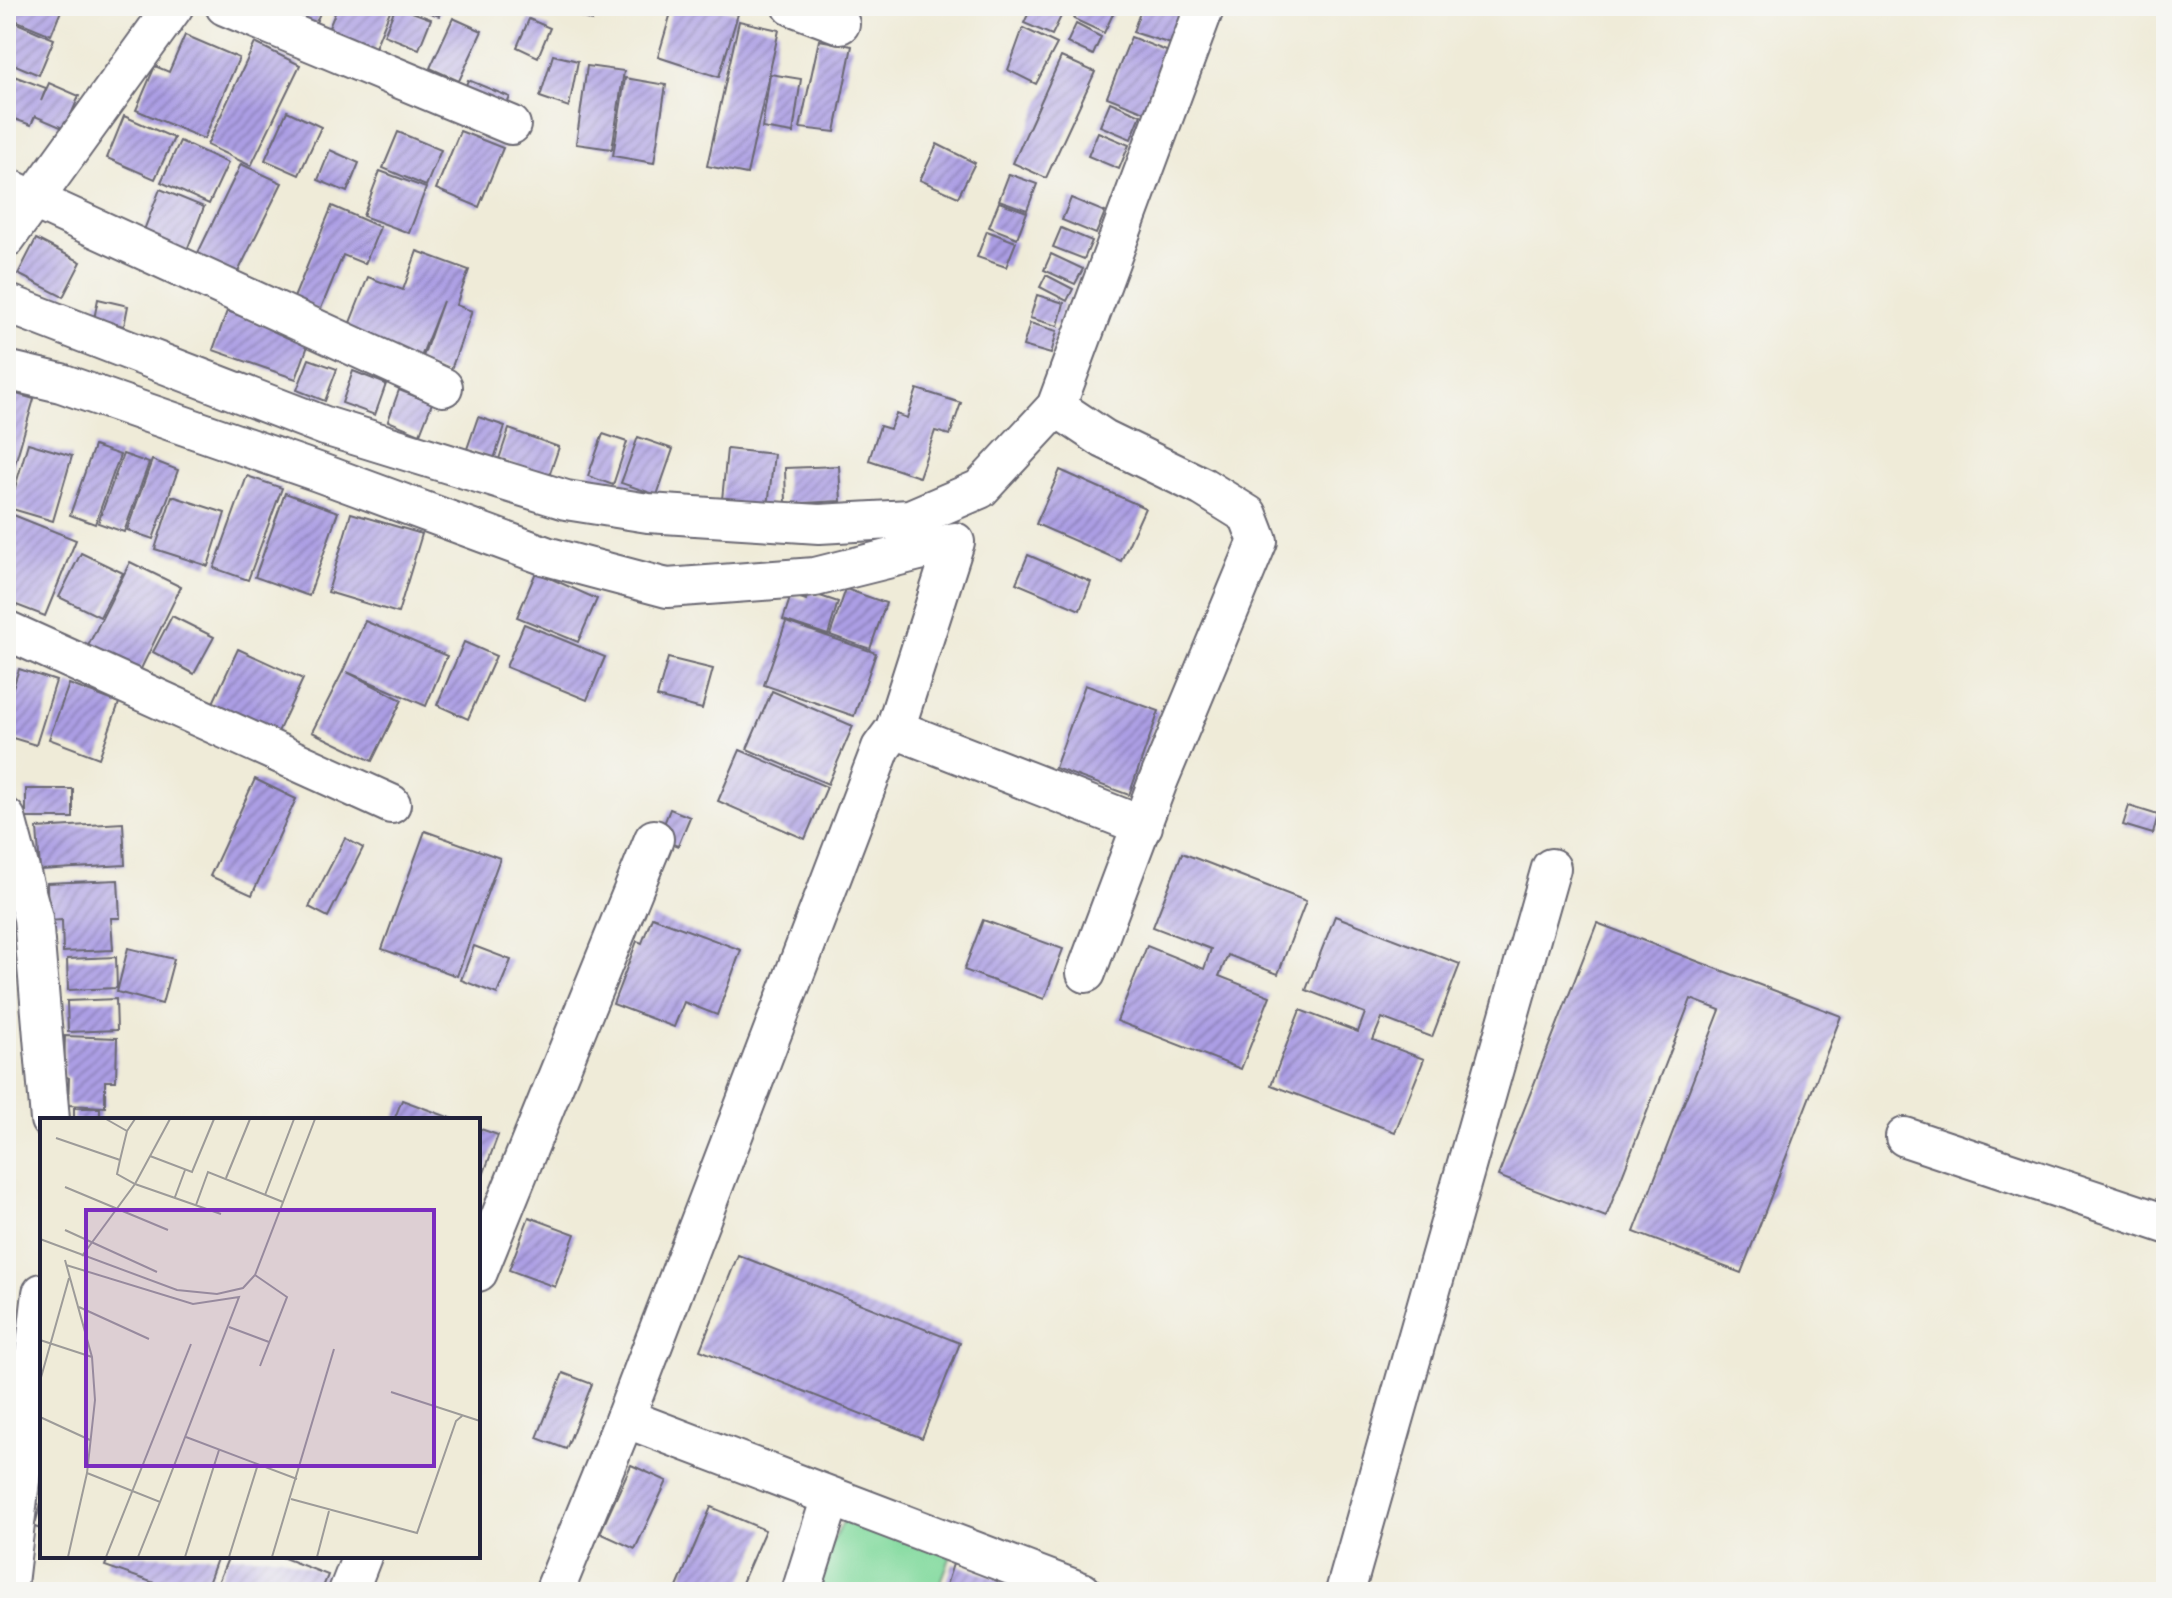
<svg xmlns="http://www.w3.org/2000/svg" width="2172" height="1598" font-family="'Comic Neue',sans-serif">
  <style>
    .green { fill: #82da9e; stroke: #527e6c; stroke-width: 2 }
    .building { fill: url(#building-hatch) }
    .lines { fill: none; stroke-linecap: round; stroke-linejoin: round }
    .minor-casing { stroke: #6a6872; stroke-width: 42 }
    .minor { stroke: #fff; stroke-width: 38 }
    .inset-road { fill: none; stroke: #9d9b99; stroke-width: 2 }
    .view { fill: #7b2cbf; fill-opacity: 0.15; stroke: #7b2cbf; stroke-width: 4 }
    .inset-edge { fill: none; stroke: #22223b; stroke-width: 4 }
  </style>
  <defs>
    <pattern id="building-hatch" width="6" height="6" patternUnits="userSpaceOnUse" patternTransform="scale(2)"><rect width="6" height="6" fill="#ac9ee4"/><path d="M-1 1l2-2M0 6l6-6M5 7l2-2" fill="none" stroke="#8c80ba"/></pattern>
  </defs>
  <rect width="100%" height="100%" fill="#f6f6f2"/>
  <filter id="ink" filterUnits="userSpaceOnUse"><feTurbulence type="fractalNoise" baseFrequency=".0125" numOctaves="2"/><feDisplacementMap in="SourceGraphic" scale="16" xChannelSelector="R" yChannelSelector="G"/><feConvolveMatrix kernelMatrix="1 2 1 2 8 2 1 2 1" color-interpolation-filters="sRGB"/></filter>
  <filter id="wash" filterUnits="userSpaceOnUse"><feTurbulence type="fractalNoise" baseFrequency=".006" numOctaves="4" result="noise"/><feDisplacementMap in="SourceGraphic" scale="32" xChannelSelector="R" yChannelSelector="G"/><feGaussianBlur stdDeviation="1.8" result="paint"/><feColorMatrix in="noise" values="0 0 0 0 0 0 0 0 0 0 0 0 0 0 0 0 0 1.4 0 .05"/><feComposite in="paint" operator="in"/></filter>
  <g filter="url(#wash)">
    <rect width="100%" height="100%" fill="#efebd8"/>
    <polygon class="green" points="848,1513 952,1553 937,1592 805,1592"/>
    <g id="blocks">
      <g class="building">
        <polygon points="15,6 63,6 51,35 10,18"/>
        <polygon points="268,6 323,6 314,27"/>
        <polygon points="338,6 392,6 372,55 325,37"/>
        <polygon points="396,6 431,19 419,49 384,35"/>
        <polygon points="411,6 442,6 439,16"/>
        <polygon points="551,6 597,6 592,21"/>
        <polygon points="673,6 713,6 738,14 719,77 658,57"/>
        <polygon points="1032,6 1066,6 1052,35 1024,23"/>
        <polygon points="1080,6 1096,6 1113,14 1104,33 1074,19"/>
        <polygon points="1142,6 1171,6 1184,10 1171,44 1133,32"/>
        <polygon points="453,18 482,31 459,81 430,68"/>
        <polygon points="529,19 550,28 538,57 517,47"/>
        <polygon points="10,20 54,39 39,75 6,61 6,30"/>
        <polygon points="739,21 779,30 747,174 707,166"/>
        <polygon points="1076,24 1101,37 1093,55 1067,43"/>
        <polygon points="1023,28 1057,44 1036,84 1008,70"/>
        <polygon points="185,35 239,58 204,139 136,110 155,66 169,72"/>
        <polygon points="1131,37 1169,52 1145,112 1107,97"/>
        <polygon points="819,40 852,46 835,132 800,128"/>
        <polygon points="255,43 300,65 251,166 207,145"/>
        <polygon points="553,55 578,61 569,107 540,97"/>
        <polygon points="1061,57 1095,72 1046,178 1013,163"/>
        <polygon points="587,66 624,71 612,149 576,144"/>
        <polygon points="6,73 46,88 41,101 49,83 79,96 65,129 35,116 31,125 6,116"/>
        <polygon points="770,74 801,79 793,133 762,128"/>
        <polygon points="625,78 666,85 654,163 613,156"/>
        <polygon points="468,80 510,97 501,118 460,101"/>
        <polygon points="1110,102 1141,115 1131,139 1100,126"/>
        <polygon points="287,111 321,127 299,175 265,160"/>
        <polygon points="124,116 174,138 155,179 107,158"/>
        <polygon points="460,131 503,148 479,207 436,189"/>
        <polygon points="398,132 441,150 426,186 383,168"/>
        <polygon points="1098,132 1129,145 1119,169 1088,156"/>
        <polygon points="180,141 228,163 209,204 161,182"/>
        <polygon points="937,144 975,163 958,197 920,180"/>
        <polygon points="330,150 359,163 347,192 318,180"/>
        <polygon points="241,164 282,183 235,278 195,259"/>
        <polygon points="380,171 426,188 409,233 363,216"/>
        <polygon points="1009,174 1037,184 1027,210 999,200"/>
        <polygon points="160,189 204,207 185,255 141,238"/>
        <polygon points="1071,198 1105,212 1096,234 1062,220"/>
        <polygon points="999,202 1027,212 1017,238 989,227"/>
        <polygon points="332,206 380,227 365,264 343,255 320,311 293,300"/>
        <polygon points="1061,228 1092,241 1084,259 1053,247"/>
        <polygon points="987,231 1016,242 1006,267 977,257"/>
        <polygon points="36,239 81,262 63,297 18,274"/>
        <polygon points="417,251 469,270 456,305 472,311 449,375 420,365 443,301 417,367 344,338 368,277 403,290"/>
        <polygon points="1051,254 1083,269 1075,284 1044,270"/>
        <polygon points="1046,275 1073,289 1067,301 1040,287"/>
        <polygon points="1037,295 1064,303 1058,326 1030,318"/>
        <polygon points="98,299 128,306 124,326 94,319"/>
        <polygon points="227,311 310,340 296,379 213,350"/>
        <polygon points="1030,323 1057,331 1051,354 1023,346"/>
        <polygon points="309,359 337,369 325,401 297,390"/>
        <polygon points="353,371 386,384 375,415 342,403"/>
        <polygon points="917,389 961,403 950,435 935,431 919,477 869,460 880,426 890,429 896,414 907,418"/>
        <polygon points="399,390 432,403 420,434 388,421"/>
        <polygon points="6,391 34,399 7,491 6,491"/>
        <polygon points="478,417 505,426 494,459 467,449"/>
        <polygon points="509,429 559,447 549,476 499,459"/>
        <polygon points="603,434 627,442 613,485 588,476"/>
        <polygon points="638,437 673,449 657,495 621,483"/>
        <polygon points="28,443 72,456 53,521 9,508"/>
        <polygon points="94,446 120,455 95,524 70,515"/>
        <polygon points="727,449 774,454 767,515 721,510"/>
        <polygon points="123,454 149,463 124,532 98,523"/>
        <polygon points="152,460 178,470 153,539 127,530"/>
        <polygon points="839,466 841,501 786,504 785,468"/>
        <polygon points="1060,470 1145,508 1121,561 1036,524"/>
        <polygon points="247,476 282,488 248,580 214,568"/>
        <polygon points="285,493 338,512 309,596 255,577"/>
        <polygon points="172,496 225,513 208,566 155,549"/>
        <polygon points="6,512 76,540 45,616 6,601"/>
        <polygon points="351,513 422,534 398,613 328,592"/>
        <polygon points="81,553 123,573 100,617 59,597"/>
        <polygon points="1028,555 1091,582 1080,610 1016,583"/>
        <polygon points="130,562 181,587 138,675 86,650"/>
        <polygon points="536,572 597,599 578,642 517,617"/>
        <polygon points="846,589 886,603 870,649 830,635"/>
        <polygon points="808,592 838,602 828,635 783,620 791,595 806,600"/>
        <polygon points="172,616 214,637 194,674 153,652"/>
        <polygon points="365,621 447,656 426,706 347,672 402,700 372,761 312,732 343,671"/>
        <polygon points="786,622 876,653 854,716 764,685"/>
        <polygon points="524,624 605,657 587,700 506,667"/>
        <polygon points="464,642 496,656 468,719 437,705"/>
        <polygon points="238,649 303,679 277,734 212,705"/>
        <polygon points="668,658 713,669 702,709 657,697"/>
        <polygon points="19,669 56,681 36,745 6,736 6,709"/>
        <polygon points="69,684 119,703 99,758 49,739"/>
        <polygon points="1085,685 1159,711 1129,795 1055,768"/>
        <polygon points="772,691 853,726 828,784 747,749"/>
        <polygon points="740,750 827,787 805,839 718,801"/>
        <polygon points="255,779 296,799 252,895 210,876"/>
        <rect x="26" y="789" width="47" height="29"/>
        <polygon points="2129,806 2158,815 2153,834 2123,825"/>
        <polygon points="670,809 690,817 678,846 658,839"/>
        <polygon points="123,823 125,865 40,870 37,828"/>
        <polygon points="425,831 500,858 457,976 382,949"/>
        <polygon points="345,838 363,848 328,917 309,907"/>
        <polygon points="1182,853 1306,901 1278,974 1228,955 1219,976 1270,996 1241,1069 1117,1021 1147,946 1204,969 1211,949 1153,927"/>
        <polygon points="118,880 120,918 111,918 113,950 63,952 62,920 48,921 47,883"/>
        <polygon points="1335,916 1460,964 1432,1037 1382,1018 1373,1040 1424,1059 1395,1132 1271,1085 1300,1010 1358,1032 1365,1013 1306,990"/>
        <polygon points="652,917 741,950 717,1015 684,1002 674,1027 613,1004 637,941 642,943"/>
        <polygon points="983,920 1063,949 1044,999 964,970"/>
        <polygon points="1597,923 1841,1016 1741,1273 1634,1232 1720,1010 1691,999 1606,1217 1498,1176"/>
        <polygon points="474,946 511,960 497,994 461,980"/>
        <polygon points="128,948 174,959 162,1004 117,992"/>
        <polygon points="116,957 117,988 68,990 67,959"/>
        <polygon points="116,999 117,1030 68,1032 67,1001"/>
        <polygon points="65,1036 117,1038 116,1081 105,1081 105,1107 68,1105 69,1078 64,1076"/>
        <polygon points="402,1100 456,1120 394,1120"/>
        <rect x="74" y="1108" width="26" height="12"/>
        <polygon points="478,1128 498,1135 478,1189"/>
        <polygon points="529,1217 575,1234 555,1287 509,1270"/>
        <polygon points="738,1255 960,1343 922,1438 700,1350"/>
        <polygon points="563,1373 592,1384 566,1449 537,1438"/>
        <polygon points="631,1465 667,1481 635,1549 600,1533"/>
        <polygon points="42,1501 42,1529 34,1527"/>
        <polygon points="711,1507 765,1530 738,1592 675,1592"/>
        <polygon points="109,1556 218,1556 205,1592 180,1592 105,1566"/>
        <polygon points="229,1556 279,1556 328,1575 321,1592 214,1592"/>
        <polygon points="953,1564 1036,1591 1036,1592 944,1592"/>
      </g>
    </g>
  </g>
  <g filter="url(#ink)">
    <use href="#blocks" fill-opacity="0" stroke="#6a6872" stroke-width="2"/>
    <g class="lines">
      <defs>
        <g id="minor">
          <polyline points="225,6 511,125"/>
          <polyline points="792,6 840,24"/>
          <polyline points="6,187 443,387"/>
          <polyline points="6,238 174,6"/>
          <polyline points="6,303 325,426 566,500 648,513 819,524 910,519 980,489 1056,407 1205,6"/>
          <polyline points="6,370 61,383 318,472 546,556 667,588 815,577 955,542 895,729 881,748 625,1418 554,1592"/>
          <polyline points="1056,407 1104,439 1203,487 1248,515 1258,541 1157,784 1086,973"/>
          <polyline points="6,630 391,804"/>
          <polyline points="895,729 1143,826"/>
          <polyline points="6,818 33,918 50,1120"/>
          <polyline points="1905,1137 2166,1224"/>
          <polyline points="478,1272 654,839"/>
          <polyline points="625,1418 1082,1592"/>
          <polyline points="7,1592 42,1293"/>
          <polyline points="348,1592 362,1556"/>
          <polyline points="801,1592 831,1497"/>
          <polyline points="1345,1592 1551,868"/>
        </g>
      </defs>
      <use href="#minor" class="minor-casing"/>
      <use href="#minor" class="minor"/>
    </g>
  </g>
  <g transform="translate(40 1118)">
    <rect width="440" height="440" fill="#efebd8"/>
    <path class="inset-road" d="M66 1 87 13 95 1M16 20 80 42 77 56 95 66 181 96M110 38 152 54 174 1M80 42 87 13M186 60 210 1M25 69 128 112M225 77 254 1M135 79 145 52M156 87 168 54 243 84M25 112 117 154M0 121 137 172 177 176 203 170 215 157 275 1M42 138 95 66 130 1M25 142 52 239 55 282 47 355 28 439M26 147 153 186 199 179 120 384 47 355M215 157 247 179 220 248M39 189 109 221M189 209 229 224M0 222 52 239M0 263 29 160M351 274 440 303M0 299 50 322M146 319 257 361M251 381 377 415 416 303 422 298M66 439 151 226M98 439 120 384M145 439 179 332M189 439 218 346M232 439 294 231M277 439 289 393"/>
    <path class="view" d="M46 92H394V348H46Z"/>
    <rect width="440" height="440" class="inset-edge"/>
  </g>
  <rect width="2172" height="1598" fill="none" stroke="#f6f6f2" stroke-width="32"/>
</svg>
